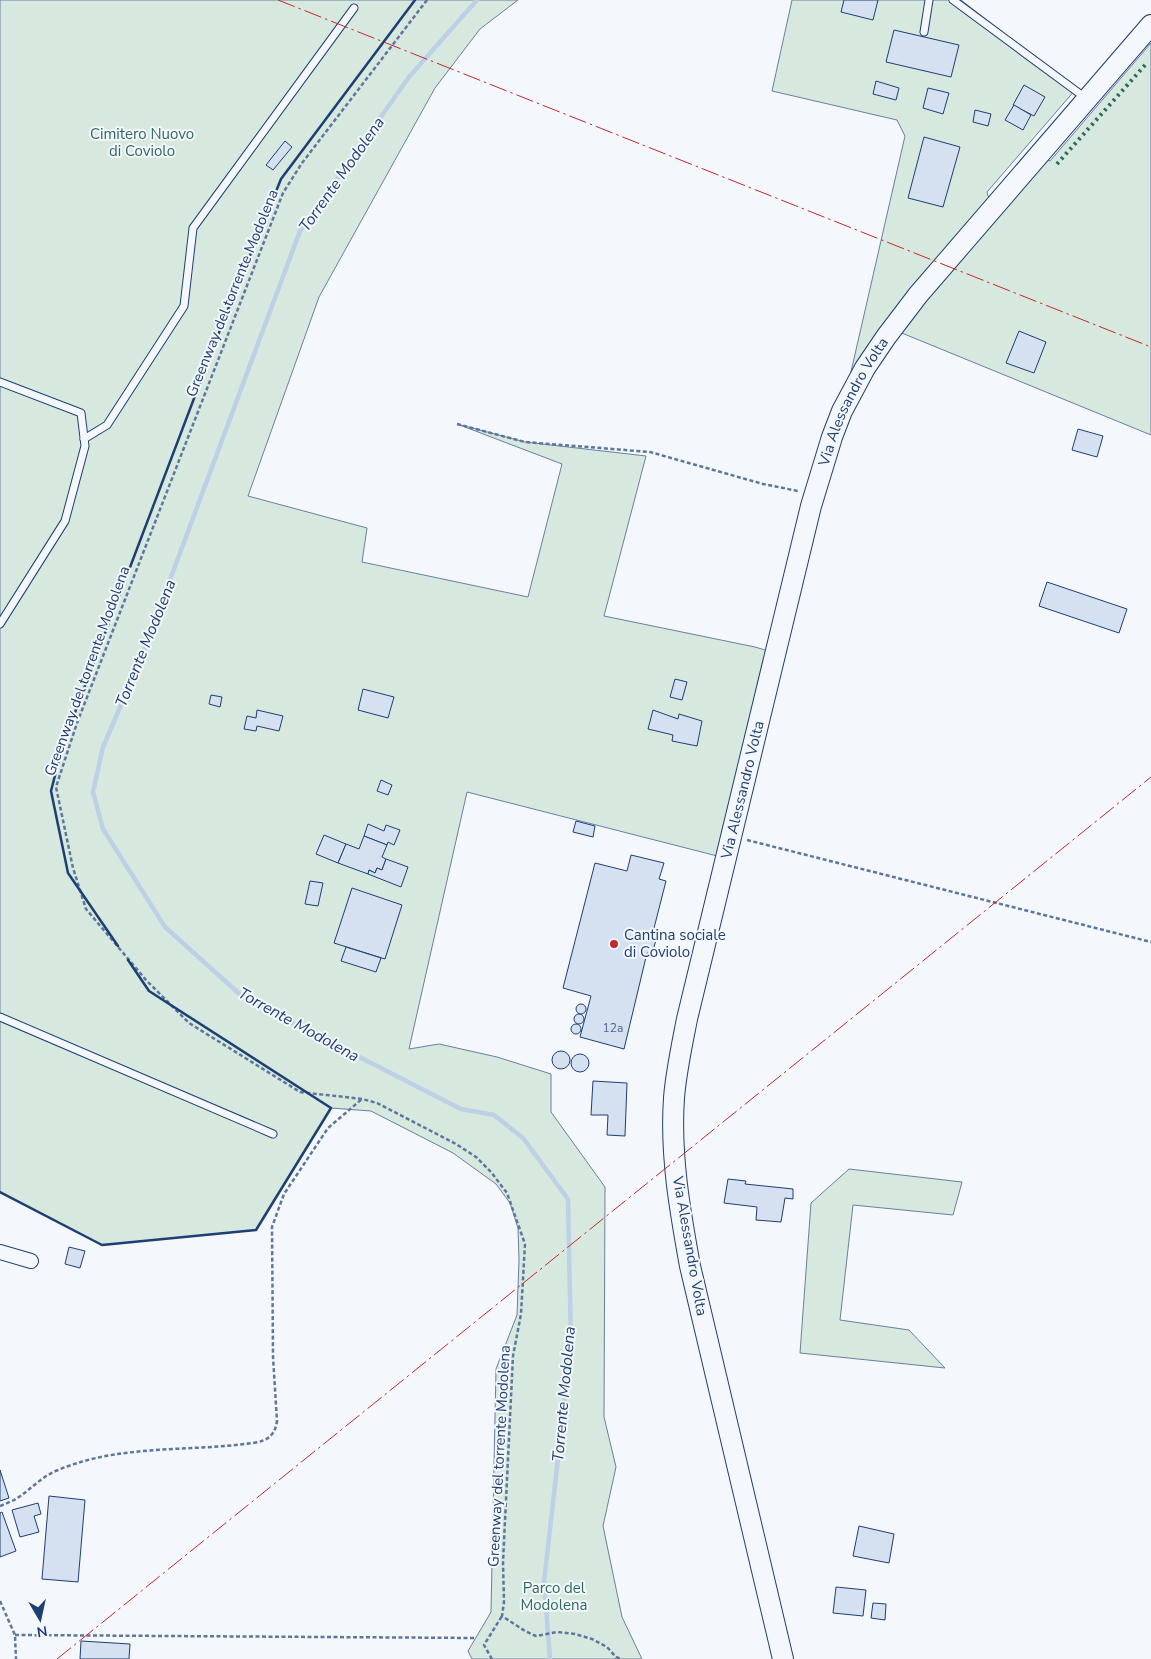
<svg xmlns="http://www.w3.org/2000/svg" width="1151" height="1659" font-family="'Nunito Sans',sans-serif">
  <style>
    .green { fill: #d7e8df; stroke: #687fa3 }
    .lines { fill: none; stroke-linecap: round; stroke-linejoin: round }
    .stream { stroke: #bed0e5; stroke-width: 4.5 }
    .building { fill: #d5e0f0; stroke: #1d3f73 }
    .lane-casing { stroke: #1d3f73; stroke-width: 9 }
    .street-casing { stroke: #1d3f73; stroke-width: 16 }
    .secondary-casing { stroke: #1d3f73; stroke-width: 22 }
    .path { stroke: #5e769c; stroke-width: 2.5; stroke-dasharray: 4 2.5; stroke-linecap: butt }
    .lane { stroke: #f4f7fb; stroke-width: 7 }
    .street { stroke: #f4f7fb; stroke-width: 14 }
    .secondary { stroke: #f4f7fb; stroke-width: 20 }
    .hedge { stroke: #2c6c60; stroke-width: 4; stroke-dasharray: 2.5 4; stroke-linecap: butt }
    .wall { stroke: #1d3f73; stroke-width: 2.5 }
    .power { stroke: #c62828; stroke-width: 1; stroke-dasharray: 18 4 2.5 4; stroke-linecap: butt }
    .poi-dot { fill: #c62828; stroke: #f4f7fb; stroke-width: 2 }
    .labels { text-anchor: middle; stroke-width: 4; stroke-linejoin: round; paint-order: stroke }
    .number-label { font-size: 12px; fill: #4b6792 }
    .park-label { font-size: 15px; fill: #2c6c60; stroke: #f4f7fb }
    .street-label { font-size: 15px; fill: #1d3f73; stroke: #f4f7fb }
    .poi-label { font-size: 15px; fill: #1d3f73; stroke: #f4f7fb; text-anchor: start }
    .water-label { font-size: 16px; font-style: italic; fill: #1d3f73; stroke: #f4f7fb }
  </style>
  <rect width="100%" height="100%" fill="#f4f7fb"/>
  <g class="green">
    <polygon points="0,0 518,0 480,29 435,88 319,297 248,496 367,528 362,562 528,597 562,464 457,424 525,442 646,456 604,616 755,647 775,653 725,858 467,792 409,1049 439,1044 497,1057 551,1074 551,1112 605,1187 604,1417 616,1467 603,1526 622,1617 642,1659 472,1659 468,1651 491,1612 496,1369 517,1315 519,1260 518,1228 510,1203 496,1184 453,1153 371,1111 331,1108 256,1230 102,1245 0,1192"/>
    <polygon points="792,0 961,0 1076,89 987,192 992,209 1038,156 1050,161 1151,43 1151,435 892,329 842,411 905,136 897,120 772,91"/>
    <polygon points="849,1169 962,1182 953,1215 853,1205 840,1320 909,1330 945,1368 800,1353 811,1203"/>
  </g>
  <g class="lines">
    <polyline class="stream" points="477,0 409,77 300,231 139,663 103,747 93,792 103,829 165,927 244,998 461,1109 494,1115 523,1138 568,1199 571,1344 544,1582 550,1659"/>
  </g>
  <g class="building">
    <polygon points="844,0 878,0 873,20 841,12"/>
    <polygon points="894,30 959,45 951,77 886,62"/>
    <polygon points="876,81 899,88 896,100 873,94"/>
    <polygon points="1024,85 1045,97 1034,116 1013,105"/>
    <polygon points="928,88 949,93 943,114 923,108"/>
    <polygon points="1014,105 1031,115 1023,130 1005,120"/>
    <polygon points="975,110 991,114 988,126 973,122"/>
    <polygon points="924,137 960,147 943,207 908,198"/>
    <polygon points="285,141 292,147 273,170 266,165"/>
    <polygon points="1019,331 1046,342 1034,373 1006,363"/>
    <polygon points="1078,429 1103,436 1097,457 1072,450"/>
    <polygon points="1047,582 1127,609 1119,633 1039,606"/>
    <polygon points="675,679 687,682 682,700 670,697"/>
    <polygon points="363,689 394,697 388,718 358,710"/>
    <polygon points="211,695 222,697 220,707 209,704"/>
    <polygon points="257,710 283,716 279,731 257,726 256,731 244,729 247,716 256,718"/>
    <polygon points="653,710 678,719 679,714 702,721 697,746 672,741 673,735 648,729"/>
    <polygon points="381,780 392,785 388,795 377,791"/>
    <polygon points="576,821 595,826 593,837 573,832"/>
    <polygon points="368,824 384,831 386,825 400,830 394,845 388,842 387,845 364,836"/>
    <polygon points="324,835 346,844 338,863 316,854"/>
    <polygon points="364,836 387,845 382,857 386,859 382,870 377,868 375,873 369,870 368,874 338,863 346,844 359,849"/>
    <polygon points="631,855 664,863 659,879 666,881 653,932 658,933 652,954 647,953 624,1049 580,1037 591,996 563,988 595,863 627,871"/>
    <polygon points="386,859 408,867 401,887 368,874 369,870 375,873 377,868 382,870"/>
    <polygon points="310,881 323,883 318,906 305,904"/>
    <polygon points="352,888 402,905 385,959 334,943"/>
    <polygon points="346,947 381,958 376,972 341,961"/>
    <circle cx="581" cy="1009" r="5"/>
    <circle cx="579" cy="1019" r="5"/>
    <circle cx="576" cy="1029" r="5"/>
    <circle cx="561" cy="1060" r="9"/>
    <circle cx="580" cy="1063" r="9"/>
    <polygon points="593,1081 627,1083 625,1136 607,1135 608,1115 591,1115"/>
    <polygon points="728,1179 746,1181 745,1184 793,1189 793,1199 785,1198 781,1222 756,1220 757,1207 724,1203"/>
    <polygon points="69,1247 85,1251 80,1268 65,1264"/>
    <polygon points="0,1470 9,1498 0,1501"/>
    <polygon points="49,1496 85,1500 78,1582 42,1579"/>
    <polygon points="38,1503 41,1514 34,1516 39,1532 20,1537 12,1510"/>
    <polygon points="2,1512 16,1551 0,1557 0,1513"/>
    <polygon points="859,1526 894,1534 889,1563 853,1556"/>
    <polygon points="836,1587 866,1590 863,1616 833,1613"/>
    <polygon points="873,1603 886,1604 885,1620 871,1618"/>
    <polygon points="81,1641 130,1644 129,1659 80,1659"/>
  </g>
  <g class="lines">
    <defs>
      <g id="lane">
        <polyline points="953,0 1087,99"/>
        <polyline points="924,32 929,0"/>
        <polyline points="0,382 81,413 85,446 65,521 0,624"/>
        <polyline points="84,439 107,425 184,306 193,228 354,8"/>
        <polyline points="0,1017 273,1134"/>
      </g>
      <polyline id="street" points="0,1252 31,1261"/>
      <g id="secondary">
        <path id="s1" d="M783 1659 690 1266C680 1211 670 1155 674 1098 676 1072 682 1045 687 1019L811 506 832 437 842 411 865 368 886 337 918 295 1151 25"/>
      </g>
    </defs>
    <use href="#lane" class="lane-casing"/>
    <use href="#street" class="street-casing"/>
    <use href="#secondary" class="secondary-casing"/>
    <g class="path">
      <polyline points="427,0 302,163 283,193 77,723 56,787 73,868 86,909 146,980 189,1023 300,1092 362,1099 377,1103 456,1144 476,1157 491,1172 507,1193 525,1244 521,1314 513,1356 503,1562 504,1602 502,1616 525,1631 536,1636 557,1632 575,1634 592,1639 607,1647 616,1657 621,1659"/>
      <polyline points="457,424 525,442 650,452 763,484 798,491"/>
      <polyline points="747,840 1151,942"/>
      <path d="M0 1506C5 1504 10 1502 14 1500 30 1491 40 1477 58 1470 120 1444 188 1452 253 1443 268 1441 275 1435 277 1421L273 1357 272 1227 284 1194 328 1128 362 1099"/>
      <polyline points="0,1601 15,1635 16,1659"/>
      <polyline points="15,1635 476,1638"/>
      <polyline points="492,1659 484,1645 502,1616"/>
    </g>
    <use href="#lane" class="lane"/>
    <use href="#street" class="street"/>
    <use href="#secondary" class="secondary"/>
    <polyline class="hedge" points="1057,164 1146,64"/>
    <g class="wall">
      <polyline points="118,946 68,873 51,791 63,744 223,322 281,179 415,0"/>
      <polyline points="0,1192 102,1245 256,1230 331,1108 149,991 128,960"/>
    </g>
    <g class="power">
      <polyline points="278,0 1151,347"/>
      <polyline points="57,1659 1151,777"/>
    </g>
  </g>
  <circle class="poi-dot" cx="614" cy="944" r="5"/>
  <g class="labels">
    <g class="number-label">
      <text x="613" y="1032">12a</text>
    </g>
    <g class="park-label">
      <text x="142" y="139">Cimitero Nuovo<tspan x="142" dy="17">di Coviolo</tspan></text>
      <text x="554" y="1593">Parco del<tspan x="554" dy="17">Modolena</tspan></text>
    </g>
    <g class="street-label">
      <text transform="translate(232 293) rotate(-68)" y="5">Greenway del torrente Modolena</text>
      <text dy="5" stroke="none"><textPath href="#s1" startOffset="1294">Via Alessandro Volta</textPath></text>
      <text transform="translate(87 671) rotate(-70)" y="5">Greenway del torrente Modolena</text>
      <text dy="5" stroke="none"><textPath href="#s1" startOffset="889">Via Alessandro Volta</textPath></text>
      <text transform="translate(690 1246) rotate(80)" y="5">Via Alessandro Volta</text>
      <text transform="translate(499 1456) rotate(-87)" y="5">Greenway del torrente Modolena</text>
    </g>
    <g class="poi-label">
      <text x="624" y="940">Cantina sociale<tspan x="624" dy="17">di Coviolo</tspan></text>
    </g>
    <g class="water-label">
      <text transform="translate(341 174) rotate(-55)" y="6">Torrente Modolena</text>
      <text transform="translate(145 643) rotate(-68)" y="6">Torrente Modolena</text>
      <text transform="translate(299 1024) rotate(29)" y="6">Torrente Modolena</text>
      <text transform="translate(563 1394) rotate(-85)" y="6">Torrente Modolena</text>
    </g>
  </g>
  <g transform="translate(40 1619) rotate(171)" stroke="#f4f7fb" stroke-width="4" paint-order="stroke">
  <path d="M0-4L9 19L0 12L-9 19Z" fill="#1d3f73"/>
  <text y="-8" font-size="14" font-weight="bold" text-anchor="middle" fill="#1d3f73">N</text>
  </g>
</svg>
